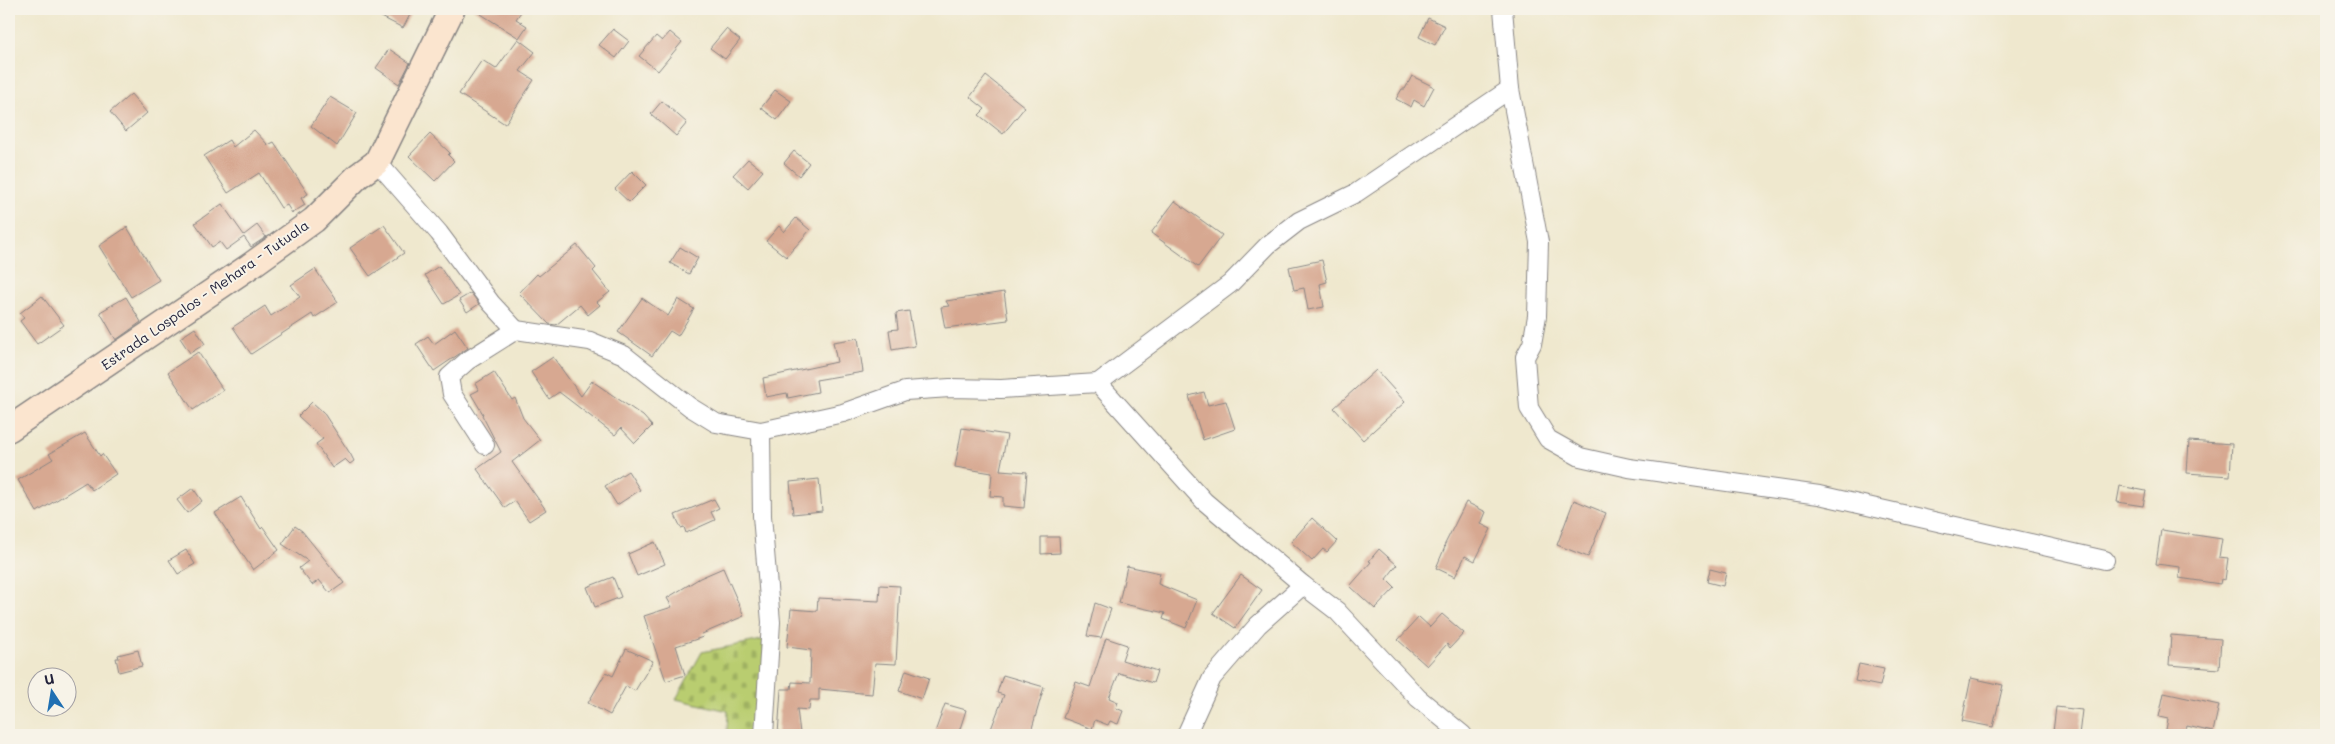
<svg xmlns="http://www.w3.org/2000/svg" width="2335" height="744" font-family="Mali,sans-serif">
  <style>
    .cemetery { fill: url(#cemetery-stones); stroke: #6e7856 }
    .building { fill: #d7a891 }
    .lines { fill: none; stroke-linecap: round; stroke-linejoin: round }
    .street-casing { stroke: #888584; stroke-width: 20 }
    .secondary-casing { stroke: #888584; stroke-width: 28 }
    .street { stroke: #fff; stroke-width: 18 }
    .secondary { stroke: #fbe5cf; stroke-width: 25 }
    .labels { text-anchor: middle; stroke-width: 4; stroke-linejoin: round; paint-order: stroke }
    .street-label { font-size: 14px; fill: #22223b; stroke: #f7f3e8 }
  </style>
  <defs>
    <pattern id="cemetery-stones" width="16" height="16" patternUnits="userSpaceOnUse" patternTransform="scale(1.25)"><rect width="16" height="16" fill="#b9cd70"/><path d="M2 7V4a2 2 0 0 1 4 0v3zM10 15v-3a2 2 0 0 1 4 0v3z" fill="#9fb062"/></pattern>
  </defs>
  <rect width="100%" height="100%" fill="#f7f3e8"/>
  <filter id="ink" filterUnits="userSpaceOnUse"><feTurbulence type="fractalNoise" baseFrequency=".02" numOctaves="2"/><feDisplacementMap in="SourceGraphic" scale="10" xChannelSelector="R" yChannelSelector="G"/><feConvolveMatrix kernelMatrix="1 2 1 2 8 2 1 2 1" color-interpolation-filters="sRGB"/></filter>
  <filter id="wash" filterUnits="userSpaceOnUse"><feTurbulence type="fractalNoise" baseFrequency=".0096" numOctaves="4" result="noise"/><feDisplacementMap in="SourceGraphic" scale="20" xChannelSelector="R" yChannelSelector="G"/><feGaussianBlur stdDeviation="1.12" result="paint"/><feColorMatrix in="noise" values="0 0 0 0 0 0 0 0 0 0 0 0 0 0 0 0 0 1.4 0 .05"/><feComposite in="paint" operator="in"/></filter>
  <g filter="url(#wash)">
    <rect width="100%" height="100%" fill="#efe8ce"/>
    <polygon class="cemetery" points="767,639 756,733 727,733 728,711 676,699 702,652"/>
    <g id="blocks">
      <g class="building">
        <polygon points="366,9 413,9 403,28"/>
        <polygon points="473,9 523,9 516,19 527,26 519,38"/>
        <polygon points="1428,18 1445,26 1435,45 1419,37"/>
        <polygon points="613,29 629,41 616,58 599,45"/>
        <polygon points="726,29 740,40 725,59 710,48"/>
        <polygon points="670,32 682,42 658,71 639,56 656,36 662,41"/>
        <polygon points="518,39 535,52 520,71 534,80 505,124 459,94 482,60 496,69"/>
        <polygon points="389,49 410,63 399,84 376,68"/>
        <polygon points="986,76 1025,107 1003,134 979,115 985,109 970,97"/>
        <polygon points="1412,76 1434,87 1424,106 1414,100 1411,107 1396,99 1402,89 1405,89"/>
        <polygon points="775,90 791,101 777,120 761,108"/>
        <polygon points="131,94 147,113 126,131 110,112"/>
        <polygon points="330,97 357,113 337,146 311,126"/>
        <polygon points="662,101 687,123 676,136 651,114"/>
        <polygon points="254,130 268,145 274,142 308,194 301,198 305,205 292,213 287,205 281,208 259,173 228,193 204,156 229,140 233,147"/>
        <polygon points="430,134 450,153 448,155 454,161 435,181 409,156"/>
        <polygon points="794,151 809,163 799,176 784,163"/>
        <polygon points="748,159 763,171 748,188 733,175"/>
        <polygon points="632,171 646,185 629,202 615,189"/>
        <polygon points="1175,201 1222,235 1198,267 1151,233"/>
        <polygon points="222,204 244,235 257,225 266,237 251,247 244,237 226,250 220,242 212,247 195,223"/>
        <polygon points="796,218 810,230 786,257 766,241 779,226 784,232"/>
        <polygon points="384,225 404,253 370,276 350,248"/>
        <polygon points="127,227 159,280 131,297 99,246"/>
        <polygon points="577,245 596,268 593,271 610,292 597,302 600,305 588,315 580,305 556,325 549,324 519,293 537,274 539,276"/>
        <polygon points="680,247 698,258 689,274 670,263"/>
        <polygon points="1322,260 1327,282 1320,284 1324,307 1308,310 1304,288 1294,290 1289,267"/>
        <polygon points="439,266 459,295 444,304 425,275"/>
        <polygon points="315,269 338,302 314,318 312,314 251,354 233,327 265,306 271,316 300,297 291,285"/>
        <polygon points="1004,292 1008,320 945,328 941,307 949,306 946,301"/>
        <polygon points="471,293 479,304 467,312 459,300"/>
        <polygon points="42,296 64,325 37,344 20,321 24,318 20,313"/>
        <polygon points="126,297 141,322 116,340 100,312"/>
        <polygon points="642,298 668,316 678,299 694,309 678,336 670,331 652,356 618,332"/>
        <polygon points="909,311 915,346 892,350 889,330 898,329 896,313"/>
        <polygon points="195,328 205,344 190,353 180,338"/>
        <polygon points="455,329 468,348 434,371 416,344 428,336 434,344"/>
        <polygon points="858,338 863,372 816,380 818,392 788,398 787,393 766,397 763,378 837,362 833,342"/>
        <polygon points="198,352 223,390 193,410 168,372"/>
        <polygon points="553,357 581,396 592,381 643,416 652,426 635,443 621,428 615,435 559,392 549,399 531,372"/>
        <polygon points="1376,370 1405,402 1363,440 1334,408"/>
        <polygon points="494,372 512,400 515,398 523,418 540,440 512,462 546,510 529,521 515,501 505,508 477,469 501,452 482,415 483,414 471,394 479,390 475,384"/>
        <polygon points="1204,392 1208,405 1226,401 1235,429 1203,440 1189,396"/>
        <polygon points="312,402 323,412 351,455 354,461 350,464 345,459 332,468 316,444 323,439 298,416"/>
        <polygon points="962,428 1007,435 1000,470 1027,472 1024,508 1003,506 1003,497 990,496 992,473 955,467"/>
        <polygon points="85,433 100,456 102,454 116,474 92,490 86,482 37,512 18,480 53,459 49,454"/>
        <polygon points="2189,441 2232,444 2230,476 2187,473"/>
        <polygon points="628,471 640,490 617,505 605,486"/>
        <polygon points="819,479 822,511 793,514 790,482"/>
        <polygon points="2120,486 2146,491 2143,506 2117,502"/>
        <polygon points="193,488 202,501 187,513 177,500"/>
        <polygon points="241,497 261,529 263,527 279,550 253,570 215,513"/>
        <polygon points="714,499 719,508 711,512 715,520 686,533 684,527 681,528 675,515"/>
        <polygon points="1574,500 1606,513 1588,557 1557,545"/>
        <polygon points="1466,502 1486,512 1481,524 1491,529 1475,561 1465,556 1455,577 1436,568 1445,547 1444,546"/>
        <polygon points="1312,518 1337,541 1327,552 1323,549 1312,561 1291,542"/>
        <polygon points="295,526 302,531 344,583 330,593 319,580 312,585 299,568 308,561 282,544"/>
        <polygon points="2161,530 2222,539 2219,557 2228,558 2225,580 2221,579 2220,584 2179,578 2180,567 2156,564"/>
        <polygon points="1041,537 1059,537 1060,553 1041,554"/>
        <polygon points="655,542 665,564 637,576 628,554"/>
        <polygon points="1379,549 1397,565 1386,579 1395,588 1375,609 1350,586 1371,562 1369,561"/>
        <polygon points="186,550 195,564 178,574 169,560"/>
        <polygon points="1127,566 1160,573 1158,584 1197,600 1186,628 1163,619 1165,613 1119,603"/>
        <polygon points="723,568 744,616 702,634 703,637 676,646 685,675 666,681 644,616 672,607 667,598 700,578"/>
        <polygon points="1710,569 1726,573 1723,586 1707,582"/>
        <polygon points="1241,575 1262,590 1235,628 1213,613"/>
        <polygon points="613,577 621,597 595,607 587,587"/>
        <polygon points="880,585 900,586 896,664 875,663 872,694 819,689 819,700 810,700 809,710 797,709 800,733 795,735 778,735 781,689 791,689 792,682 810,683 811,650 787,647 791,609 817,611 818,598 879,601"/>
        <polygon points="1095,603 1111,609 1101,638 1087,636"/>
        <polygon points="1442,614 1464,633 1450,648 1447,644 1427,666 1398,640 1419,617 1430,627"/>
        <polygon points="2171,635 2221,639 2219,669 2169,665"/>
        <polygon points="1106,638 1127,645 1122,660 1157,671 1153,683 1119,673 1109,698 1118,702 1116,708 1123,711 1118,724 1110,721 1108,725 1095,720 1092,729 1063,718 1076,682 1090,687"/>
        <polygon points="626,649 653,661 635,691 626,686 610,715 588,703 606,672 613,676"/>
        <polygon points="138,650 142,666 119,672 116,658 119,658 118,655"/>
        <polygon points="1859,664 1884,669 1880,686 1855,681"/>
        <polygon points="906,670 929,678 922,699 899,691"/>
        <polygon points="1003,675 1044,687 1030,735 1006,735 991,729 1004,695 997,693"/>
        <polygon points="1971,678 2003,685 1993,727 1962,721"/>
        <polygon points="2164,693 2219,705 2213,732 2187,726 2185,735 2165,735 2168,719 2159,717"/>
        <polygon points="945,704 966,710 958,735 934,735"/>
        <polygon points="2056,707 2082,710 2079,735 2053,732"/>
      </g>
    </g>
  </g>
  <g filter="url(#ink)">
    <use href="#blocks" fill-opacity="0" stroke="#888584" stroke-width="1"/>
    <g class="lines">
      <defs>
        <g id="street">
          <polyline points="1503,9 1510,89 1539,242 1537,316 1532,344 1525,357 1529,408 1548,439 1580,457 1629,468 1819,495 2105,560"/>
          <polyline points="377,162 439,233 491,303 516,330 467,361 449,377 452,394 485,445"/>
          <polyline points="516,330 590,341 624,355 690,407 716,423 761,431 843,413 905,391 950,388 1001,389 1098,383 1204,501 1303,585 1337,611 1418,698 1463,735"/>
          <polyline points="1098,383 1230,284 1268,245 1299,221 1356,193 1510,89"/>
          <polyline points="761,431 762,516 771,622 764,735"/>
          <polyline points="1186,735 1212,678 1258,625 1303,585"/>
        </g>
        <polyline id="secondary" points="9,429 250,266 314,220 358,176 377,162 452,9"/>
      </defs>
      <use href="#street" class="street-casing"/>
      <use href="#secondary" class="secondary-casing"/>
      <use href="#street" class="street"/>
      <use href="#secondary" class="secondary"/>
    </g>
  </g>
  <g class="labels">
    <g class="street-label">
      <text transform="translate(205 295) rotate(-35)" y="5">Estrada Lospalos - Mehara - Tutuala</text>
    </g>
  </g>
  <rect width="2335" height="744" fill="none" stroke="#f7f3e8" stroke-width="30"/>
  <g transform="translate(52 692) rotate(348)"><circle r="24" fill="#f7f3e8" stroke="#a29fa3"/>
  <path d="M0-4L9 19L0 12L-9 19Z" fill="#1f6fb2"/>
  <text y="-8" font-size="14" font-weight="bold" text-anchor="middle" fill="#22223b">U</text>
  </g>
</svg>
